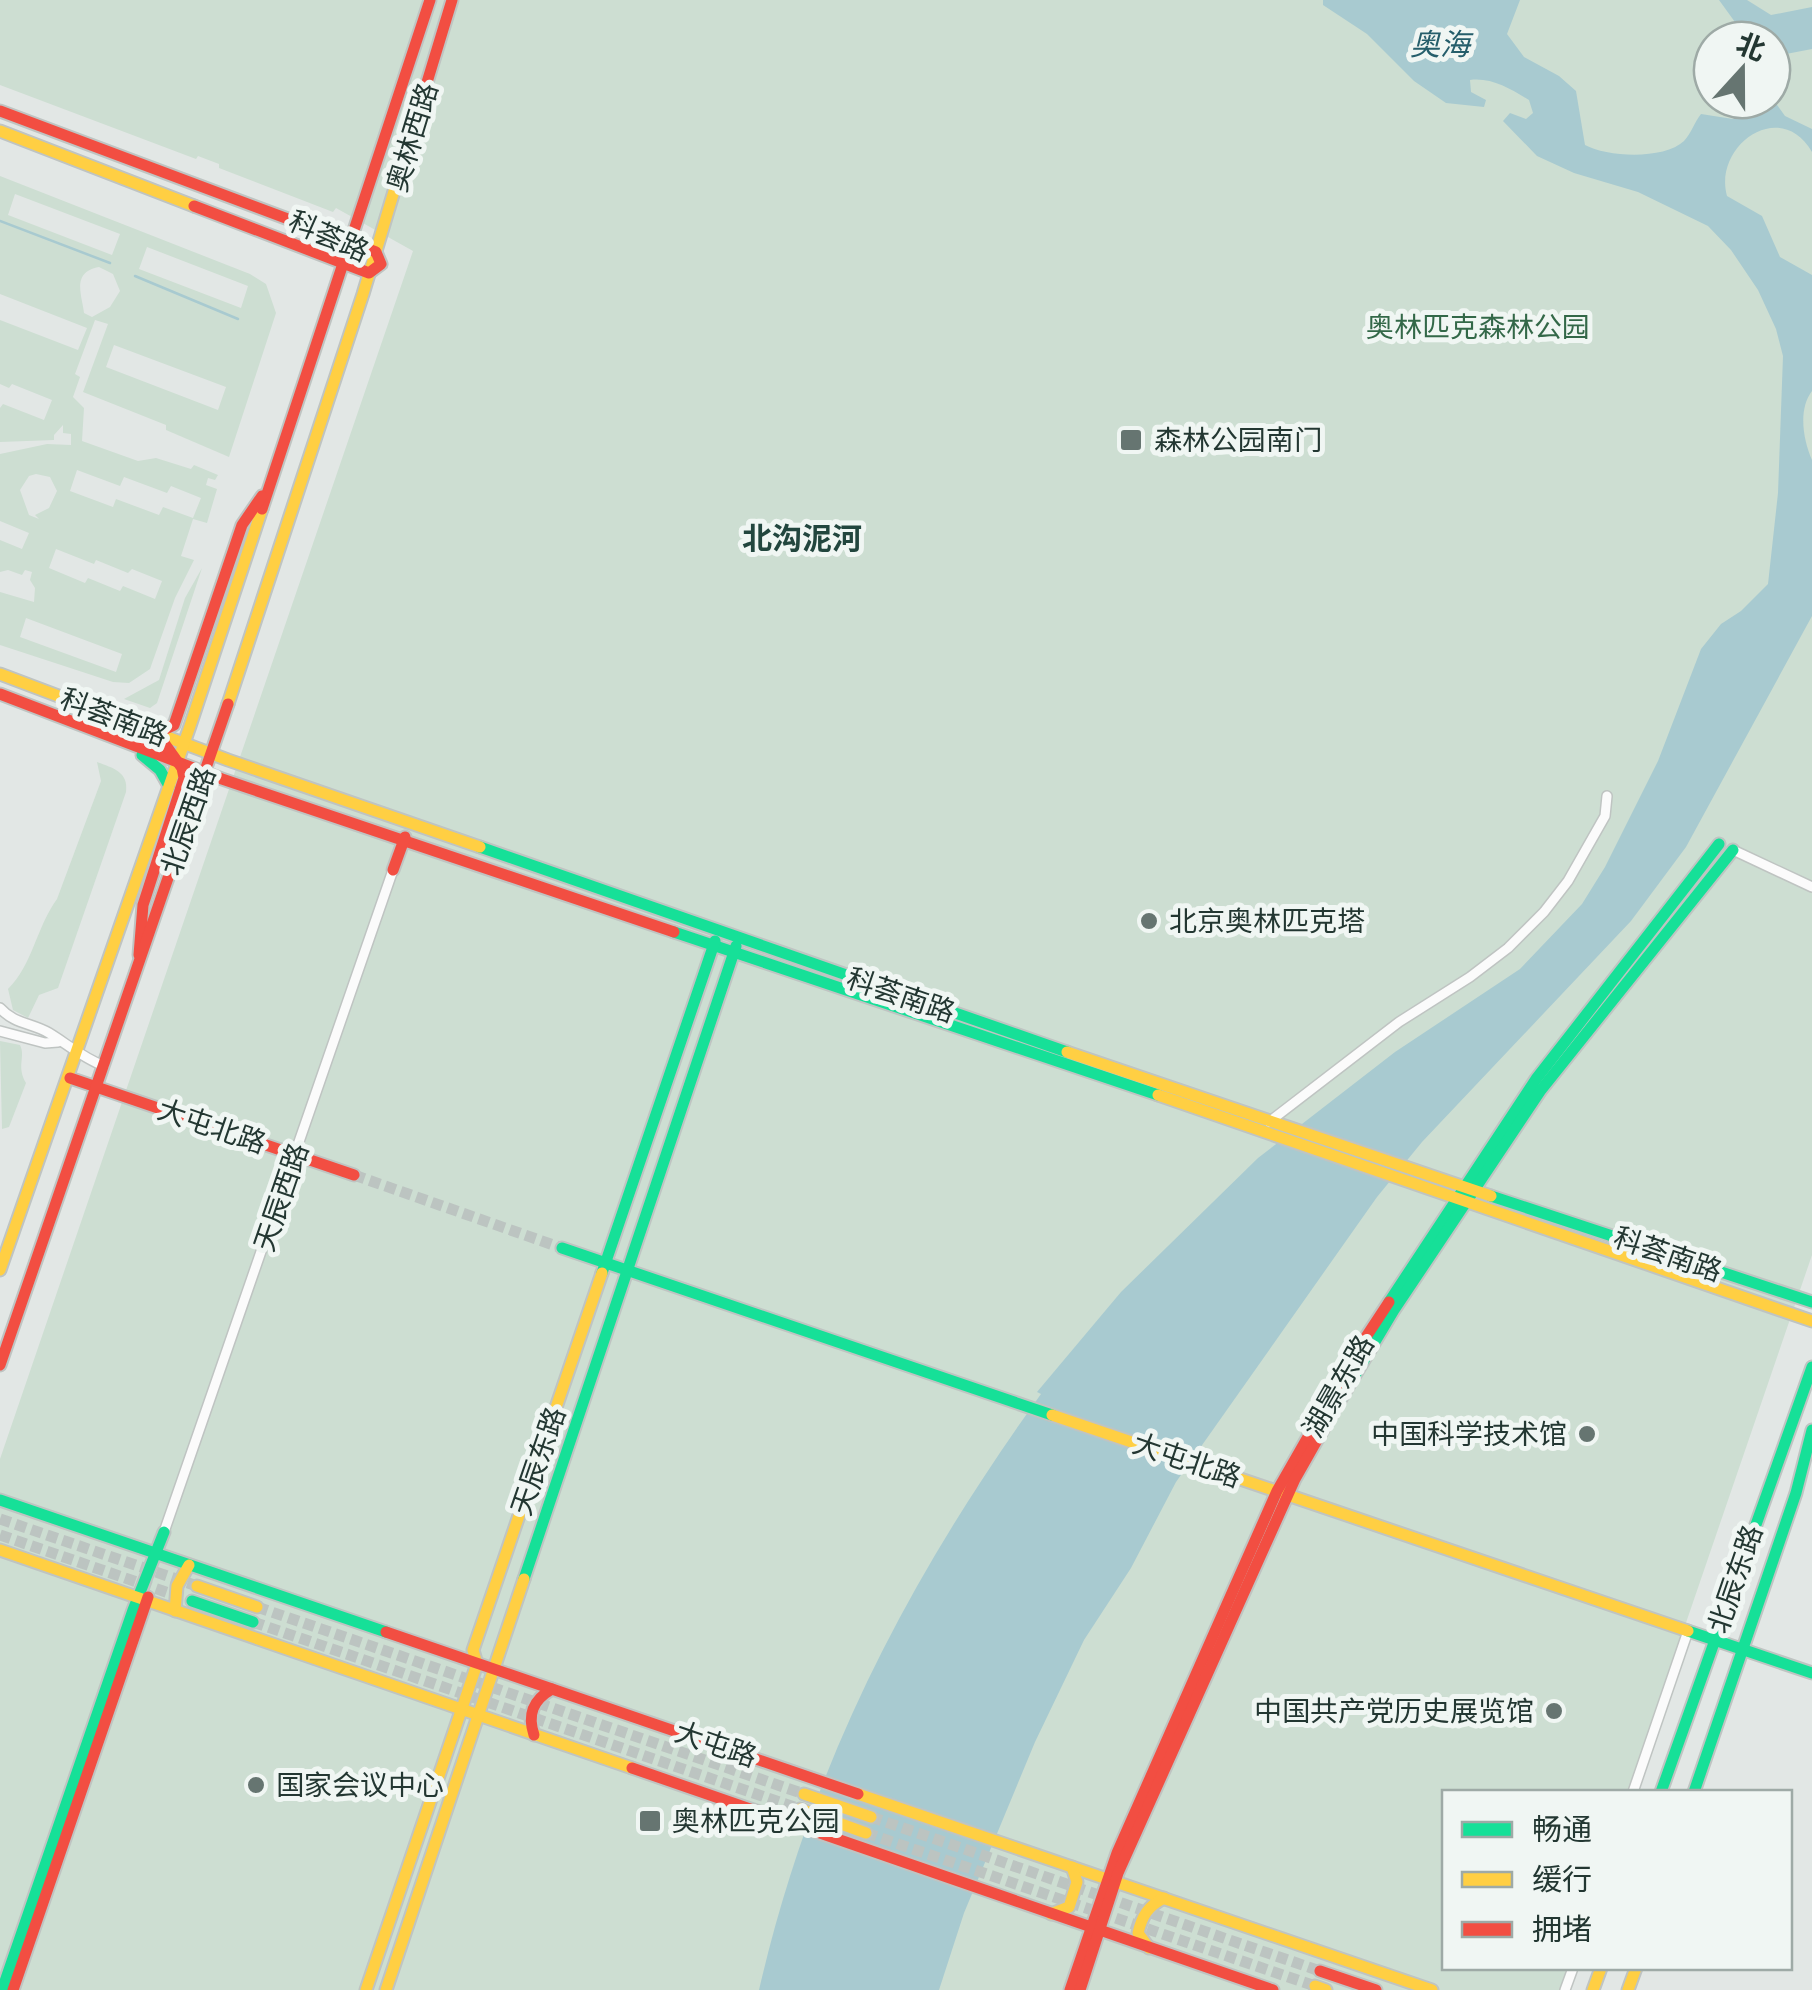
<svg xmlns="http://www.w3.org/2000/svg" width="1812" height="1990" font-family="'Varela Round','Noto Sans SC',sans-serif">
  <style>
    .green { fill: #cdded2; fill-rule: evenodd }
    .water { fill: #a8cad0 }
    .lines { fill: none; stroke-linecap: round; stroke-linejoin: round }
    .stream { stroke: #a8cad0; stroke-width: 2.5 }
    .secondary-tunnel { stroke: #bcc4c1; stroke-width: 11; stroke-dasharray: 11 5.5; stroke-linecap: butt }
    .street-casing { stroke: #bfc4c2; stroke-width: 12 }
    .fast-casing { stroke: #bfc4c2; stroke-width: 15 }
    .slow-casing { stroke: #bfc4c2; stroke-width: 15 }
    .jam-casing { stroke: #bfc4c2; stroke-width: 15 }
    .street { stroke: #fbfbfb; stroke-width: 9 }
    .fast { stroke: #16e098; stroke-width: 11 }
    .slow { stroke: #ffcf43; stroke-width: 11 }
    .jam { stroke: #f24e42; stroke-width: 11 }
    .poi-dot { fill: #667571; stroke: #f0f6f3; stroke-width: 4 }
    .labels { text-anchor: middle; stroke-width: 10; stroke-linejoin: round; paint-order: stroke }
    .street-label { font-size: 28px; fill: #233732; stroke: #f0f6f3 }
    .park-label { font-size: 28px; fill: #336848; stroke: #f0f6f3 }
    .poi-label { font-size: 28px; fill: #233732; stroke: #f0f6f3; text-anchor: start }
    .water-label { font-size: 30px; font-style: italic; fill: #255e6b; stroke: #f0f6f3 }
    .neighbourhood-label { font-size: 30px; font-weight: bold; fill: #22463e; stroke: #f0f6f3 }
  </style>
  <rect width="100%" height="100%" fill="#e2e7e5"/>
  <g class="green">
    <path d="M0 0H1812V1255L1628 1792H1444V1968H1569L1561 1990H0V1459L413 251 336 208 333 212 219 168V164L198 156 196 159 0 85ZM1712 40H1772V100H1712Z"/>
    <path d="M0 176 250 274 266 284 276 313 229 457 166 430V425L83 392 108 324 95 320 75 374 80 377 73 397 84 408 82 441 138 461 156 458 191 469 194 465 218 475 215 480 208 478 206 485 217 489 207 523 193 519 181 556 194 560 175 598 150 669 129 683 113 682 0 645V592L34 602 35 588 30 580 32 572 25 570 22 575 8 570 0 572V540L22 549 29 533 0 521V454L47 444 71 445V434L63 433V425L54 435V440L0 442V408L3 404 44 420 52 400 12 384 9 388 0 384V320L78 350 87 328 0 294ZM15 194 120 234 112 255 8 215ZM147 247 248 286 241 308 139 269ZM99 267 113 274 120 291 110 307 92 317 84 313C82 295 71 272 99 267ZM114 345 226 387 218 410 106 367ZM77 470 120 486 124 477 167 493 171 486 201 498 193 518 163 507 159 515 116 499 113 507 70 491ZM36 474 50 477 57 491 49 508 35 515 39 519 29 515 20 490 29 476ZM56 549 94 564 96 560 128 573 132 569 162 581 155 599 123 586 120 591 88 578 85 583 49 568ZM26 618 122 654 116 672 20 637Z"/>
    <polygon points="202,568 157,703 150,708 124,699 159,680 185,598"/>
    <path d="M97 762C113 768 129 772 126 792L58 988 39 995 28 1018 13 1010 8 989C33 964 36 928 57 899L101 781Z"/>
    <path d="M0 1041 20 1045C26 1057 16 1066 26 1083L9 1127 2 1129Z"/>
  </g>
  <g class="water">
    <path d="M1323 0H1520L1507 34 1524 57 1559 76 1576 91 1585 145C1607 157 1664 160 1684 141 1691 134 1695 121 1701 114L1733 119 1753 100 1772 98 1785 116 1812 129V152C1780 97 1713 146 1727 196L1762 216 1780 257 1812 275V391C1798 409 1803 440 1812 460V616L1686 847 1631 921 1422 1142 1377 1197 1176 1482 1131 1568 1084 1640 1035 1742 964 1913 939 1990H759C811 1765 907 1580 1041 1394L1037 1392 1121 1292 1258 1158 1395 1052 1520 969 1582 904 1605 867 1658 761 1701 649 1721 624 1741 611 1768 584 1778 493 1783 356 1776 329 1758 290 1731 250 1708 226 1638 192 1574 173 1537 156 1503 121 1510 113 1526 119 1533 113 1529 100C1511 89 1491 77 1470 80L1471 92 1486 100 1484 107 1446 103 1414 81 1367 34 1323 5Z"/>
    <polygon points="1719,0 1747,0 1771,15 1812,7 1812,49 1786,54 1772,75 1772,40 1748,40"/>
  </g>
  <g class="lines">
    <g class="stream">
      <polyline points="0,221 110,263"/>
      <polyline points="135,276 238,319"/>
    </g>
    <g class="secondary-tunnel">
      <polyline points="354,1175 562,1248"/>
      <polyline points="0,1519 197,1586"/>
      <polyline points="0,1535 192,1601"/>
      <polyline points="257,1607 804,1794"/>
      <polyline points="253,1622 800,1809"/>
      <polyline points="871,1817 1320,1971"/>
      <polyline points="866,1833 1315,1986"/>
    </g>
    <defs>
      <g id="street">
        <polyline points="1733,850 1812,887"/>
        <path d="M0 1008C14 1024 32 1023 49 1033 67 1044 83 1058 104 1066"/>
        <polyline points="0,1031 45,1043 58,1042"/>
        <polyline points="1269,1122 1399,1022 1470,977 1508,948 1544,912 1568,881 1605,816 1607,796"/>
        <polyline points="164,1532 393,870"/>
        <polyline points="1633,1792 1688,1631"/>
        <polyline points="1565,1990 1573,1968"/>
      </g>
      <g id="fast">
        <polyline points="142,755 160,770 169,786"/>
        <polyline points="480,847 1067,1052"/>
        <polyline points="674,932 1158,1095"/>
        <polyline points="1491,1196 1812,1302"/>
        <polyline points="562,1248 1052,1415"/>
        <polyline points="602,1273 715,941"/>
        <polyline points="1389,1302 1536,1079 1719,844"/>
        <polyline points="1333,1412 1394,1310 1541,1090 1733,850"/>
        <polyline points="0,1500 386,1632"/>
        <polyline points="524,1579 736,946"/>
        <polyline points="192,1601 253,1622"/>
        <polyline points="1688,1631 1812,1673"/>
        <polyline points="1661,1792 1812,1367"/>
        <polyline points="1694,1792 1796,1493 1812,1430"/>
        <polyline points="2,1990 133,1610 164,1532"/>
      </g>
      <g id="slow">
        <polyline points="0,131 194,206"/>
        <polyline points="0,674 228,760 480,847"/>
        <polyline points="228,704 363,294 411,135"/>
        <polyline points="1067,1052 1491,1196"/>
        <polyline points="1158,1095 1812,1321"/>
        <polyline points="0,1270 190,726 262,509"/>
        <polyline points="1052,1415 1688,1631"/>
        <polyline points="0,1550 632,1768"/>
        <polyline points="197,1586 257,1607"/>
        <polyline points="175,1611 177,1586 189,1565"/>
        <polyline points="804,1794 871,1817"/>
        <polyline points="858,1794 1432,1990"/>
        <polyline points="800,1809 866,1833"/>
        <polyline points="1051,1914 1069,1907 1077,1882 1072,1867"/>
        <path d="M1149 1948 1138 1933C1142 1916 1148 1906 1164 1898"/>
        <polyline points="1315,1986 1326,1990"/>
        <polyline points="366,1990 477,1664 473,1650 602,1273"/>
        <polyline points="386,1990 524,1579"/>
        <polyline points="1593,1990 1601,1968"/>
        <polyline points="1628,1990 1636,1968"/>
      </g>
      <g id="jam">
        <polyline points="0,111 376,252 381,264 369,273 194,206"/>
        <polyline points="411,135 452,0"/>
        <polyline points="262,509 430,0"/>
        <polyline points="0,694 222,779 674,932"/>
        <polyline points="393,870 405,837"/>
        <polyline points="139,955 143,905 184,778 182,768 157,733 174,725 242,525 262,496"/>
        <polyline points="70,1078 354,1175"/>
        <polyline points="0,1365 228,704"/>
        <polyline points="386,1632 858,1794"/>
        <path d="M534 1735C527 1714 533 1700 552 1689"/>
        <polyline points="632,1768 1273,1990"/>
        <polyline points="1320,1971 1376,1990"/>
        <polyline points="13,1990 148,1597"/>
        <polyline points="1070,1990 1117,1853 1277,1491 1360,1346 1389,1302"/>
        <polyline points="1080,1990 1118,1873 1295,1479 1333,1412"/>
      </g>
    </defs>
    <use href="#street" class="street-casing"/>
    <use href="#fast" class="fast-casing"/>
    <use href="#slow" class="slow-casing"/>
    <use href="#jam" class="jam-casing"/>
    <use href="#street" class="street"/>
    <use href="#fast" class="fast"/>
    <use href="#slow" class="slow"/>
    <use href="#jam" class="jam"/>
  </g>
  <g class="poi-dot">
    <rect x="1119" y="428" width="24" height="24" rx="5"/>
    <circle cx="1149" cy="921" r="10"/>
    <circle cx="1587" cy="1434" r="10"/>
    <circle cx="1554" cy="1711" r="10"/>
    <circle cx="256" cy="1785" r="10"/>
    <rect x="638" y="1809" width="24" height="24" rx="5"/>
  </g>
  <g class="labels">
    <g class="street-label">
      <text transform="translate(412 137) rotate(-73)" y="10">奥林西路</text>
      <text transform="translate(329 236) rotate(24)" y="10">科荟路</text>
      <text transform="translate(114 717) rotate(21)" y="10">科荟南路</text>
      <text transform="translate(188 821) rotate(-71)" y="10">北辰西路</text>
      <text transform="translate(901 995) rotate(19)" y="10">科荟南路</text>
      <text transform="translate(212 1126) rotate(19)" y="10">大屯北路</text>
      <text transform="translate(281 1197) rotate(-71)" y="10">天辰西路</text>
      <text transform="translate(1668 1254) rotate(19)" y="10">科荟南路</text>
      <text transform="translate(1338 1386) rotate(-60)" y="10">湖景东路</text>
      <text transform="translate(1187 1460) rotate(19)" y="10">大屯北路</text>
      <text transform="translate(538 1461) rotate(-71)" y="10">天辰东路</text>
      <text transform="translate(1735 1579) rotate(-71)" y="10">北辰东路</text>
      <text transform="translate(716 1744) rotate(19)" y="10">大屯路</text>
    </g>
    <g class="park-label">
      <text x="1478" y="337">奥林匹克森林公园</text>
    </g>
    <g class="poi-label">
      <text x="1154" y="450">森林公园南门</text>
      <text x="1169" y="931">北京奥林匹克塔</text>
      <text x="1567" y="1444" text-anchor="end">中国科学技术馆</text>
      <text x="1534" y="1721" text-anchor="end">中国共产党历史展览馆</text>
      <text x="276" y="1795">国家会议中心</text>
      <text x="672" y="1831">奥林匹克公园</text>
    </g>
    <g class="water-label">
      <text x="1440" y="55">奥海</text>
    </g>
    <g class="neighbourhood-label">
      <text x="802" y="549">北沟泥河</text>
    </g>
  </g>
  <rect x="1442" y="1790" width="350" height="180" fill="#f0f6f3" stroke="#9eaaa6" stroke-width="2.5"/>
  <rect x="1462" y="1822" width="50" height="15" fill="#16e098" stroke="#9eaaa6" stroke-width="2.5"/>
  <text x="1532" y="1840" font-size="30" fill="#233732">畅通</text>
  <rect x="1462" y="1872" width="50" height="15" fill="#ffcf43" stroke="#9eaaa6" stroke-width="2.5"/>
  <text x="1532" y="1890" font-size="30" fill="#233732">缓行</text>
  <rect x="1462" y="1922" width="50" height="15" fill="#f24e42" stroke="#9eaaa6" stroke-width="2.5"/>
  <text x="1532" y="1940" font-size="30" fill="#233732">拥堵</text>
  <g transform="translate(1742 70) rotate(21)"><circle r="48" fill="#f0f6f3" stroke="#9eaaa6" stroke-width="2.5"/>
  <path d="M0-8L18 38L0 25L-18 38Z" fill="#667571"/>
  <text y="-15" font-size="28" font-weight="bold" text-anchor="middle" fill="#233732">北</text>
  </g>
</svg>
